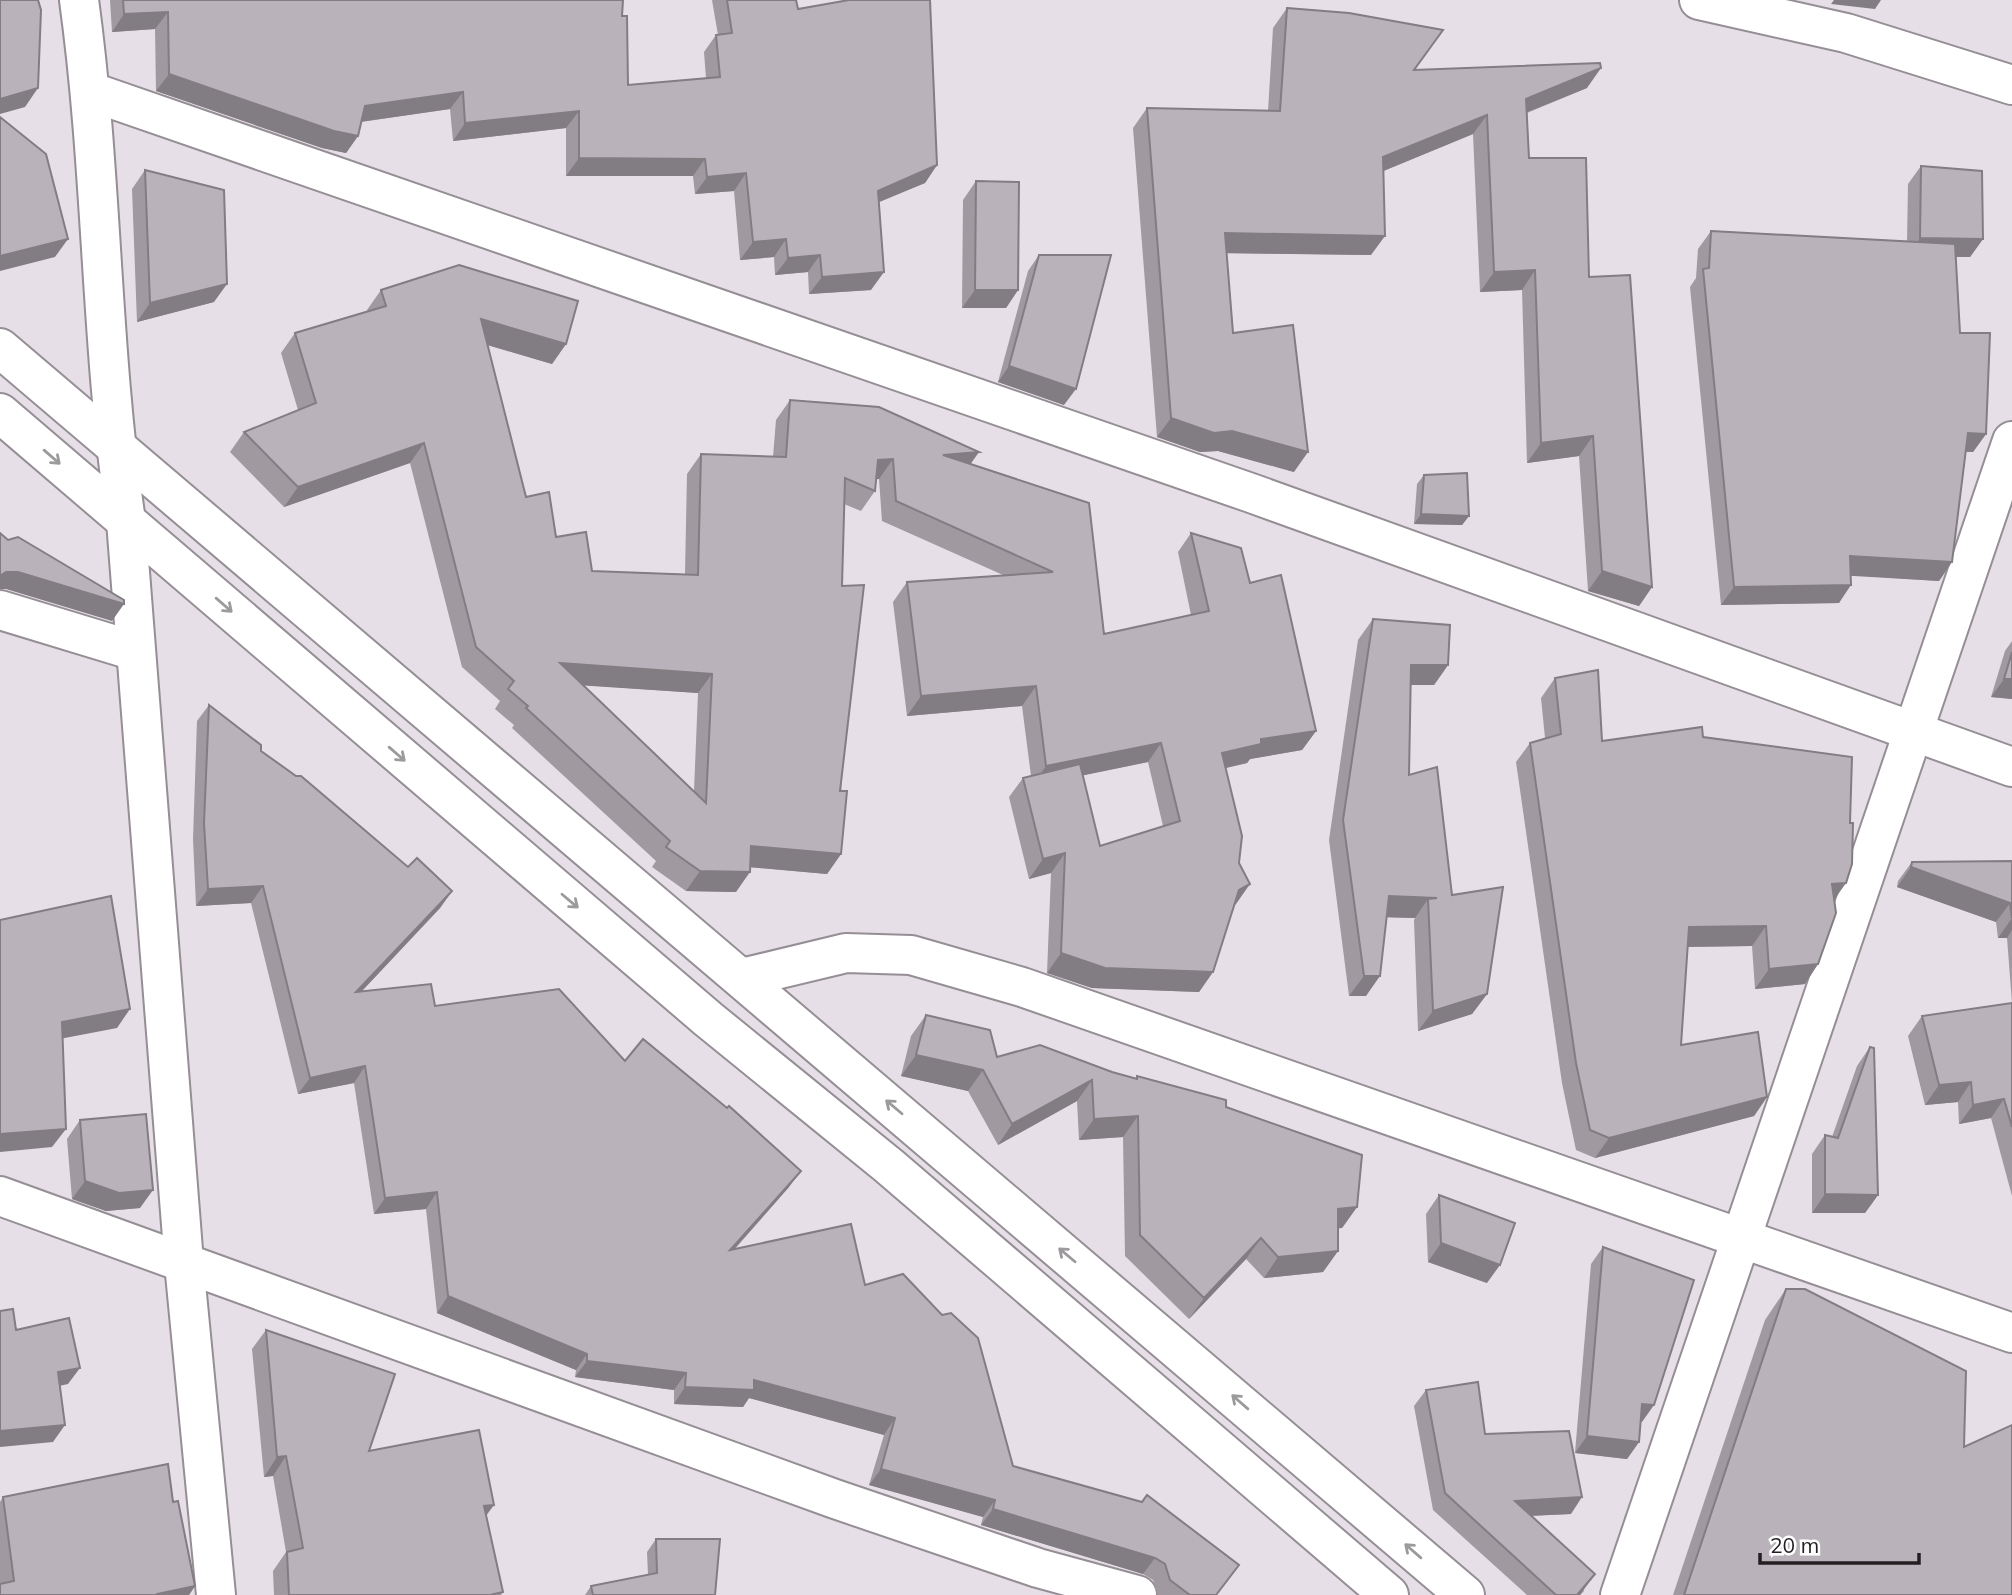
<svg xmlns="http://www.w3.org/2000/svg" width="2012" height="1595" font-family="Mulish,sans-serif">
  <style>
    .lines { fill: none; stroke-linecap: round; stroke-linejoin: round }
    .minor-casing { stroke: #958e95; stroke-width: 42 }
    .minor { stroke: #fff; stroke-width: 38 }
    .wall { fill: #a099a0; fill-rule: evenodd }
    .shaded-wall { fill: #827d82 }
    .building { fill: #bab2ba; stroke: #827d82; stroke-width: 2; fill-rule: evenodd }
    .oneway { stroke: #9c9a9c }
  </style>
  <rect width="100%" height="100%" fill="#e7dfe7"/>
  <g class="lines">
    <defs>
      <g id="minor">
        <path d="M79 0C103 173 100 348 126 521L184 1263 216 1595"/>
        <polyline points="1699,0 1846,33 2012,85"/>
        <polyline points="92,92 1251,493 2012,767"/>
        <polyline points="0,348 1465,1595"/>
        <polyline points="0,413 708,1019 889,1166 1389,1595"/>
        <polyline points="0,610 135,651"/>
        <polyline points="742,978 846,953 911,955 1022,987 2012,1333"/>
        <polyline points="0,1196 835,1499 1038,1568 1137,1595"/>
        <polyline points="1620,1595 2012,441"/>
      </g>
    </defs>
    <use href="#minor" class="minor-casing"/>
    <use href="#minor" class="minor"/>
  </g>
  <g class="wall">
    <polygon points="110,0 623,0 622,16 628,85 706,78 704,52 716,35 718,35 712,0 796,0 798,9 937,165 925,183 878,202 871,290 809,294 808,272 775,275 774,257 740,260 734,191 695,194 693,176 566,176 566,128 453,141 450,109 361,122 358,136 346,153 322,148 156,91 155,29 112,32"/>
    <polygon points="1287,8 1415,70 1587,88 1527,113 1529,158 1589,277 1652,587 1639,606 1588,591 1579,456 1527,463 1522,290 1480,292 1473,134 1383,171 1371,255 1226,253 1233,333 1294,472 1218,451 1200,452 1157,437 1133,128 1147,108 1268,111 1273,28"/>
    <polygon points="1921,166 1983,239 1970,257 1956,257 1960,333 1986,434 1973,452 1966,452 1952,562 1939,581 1851,575 1839,603 1721,605 1690,287 1696,278 1698,249 1711,231 1907,241 1908,184"/>
    <polygon points="145,170 214,302 137,322 132,189"/>
    <polygon points="976,181 1018,290 1006,308 962,308 963,200"/>
    <polygon points="1039,255 1064,405 998,382 1028,271"/>
    <path d="M381 290 566 344 552 364 488 345 526 497 556 537 592 571 685 574 687 474 701 454 773 457 776 420 790 400 971 464 1104 634 1191 615 1178 552 1191 533 1250 583 1316 731 1302 750 1250 759 1247 763 1226 768 1239 863 1236 904 1234 905 1213 972 1199 992 1092 988 1047 973 1051 873 1029 879 1009 797 1023 778 1031 776 1022 706 907 716 893 602 907 582 1003 575 882 521 879 479H876L875 491 861 511 844 504 842 586 841 854 827 874 750 867 736 892 686 891 652 867 656 861 512 728 514 725 495 709 500 701 462 667 410 463 284 507 230 452 244 432 298 410 281 353 295 333 368 312 367 310ZM584 685 698 693 694 791ZM1148 762 1163 826 1100 846 1083 775Z"/>
    <polygon points="1424,475 1469,516 1462,525 1414,524 1417,484"/>
    <polygon points="1373,619 1448,665 1434,685 1411,685 1409,775 1487,994 1472,1014 1418,1031 1414,920 1415,918 1386,917 1366,996 1349,996 1329,840 1358,640"/>
    <polygon points="2012,641 2012,699 1991,697 2005,651"/>
    <polygon points="1555,678 1602,741 1703,737 1834,900 1818,964 1805,984 1755,989 1752,946 1688,947 1681,1045 1767,1097 1754,1116 1595,1158 1576,1150 1562,1083 1516,762 1530,743 1545,738 1541,698"/>
    <polygon points="209,705 261,751 408,867 452,891 440,908 361,992 435,1006 625,1061 789,1187 734,1250 865,1285 1013,1466 1217,1595 1158,1595 1153,1580 1143,1574 981,1525 983,1517 869,1485 884,1435 749,1398 743,1407 674,1404 674,1390 575,1377 576,1370 437,1313 426,1209 374,1214 354,1083 298,1094 251,903 196,906 193,839 197,721"/>
    <polygon points="2012,861 2012,1196 1991,1118 1959,1124 1958,1102 1925,1105 1908,1036 1922,1016 2012,1003 2007,938 1998,938 1996,922 1897,887 1898,881 1912,862"/>
    <polygon points="926,1015 997,1057 1112,1072 1136,1078 1137,1076 1226,1107 1357,1207 1342,1228 1338,1228 1338,1251 1323,1272 1264,1278 1246,1259 1189,1319 1125,1256 1123,1137 1079,1140 1077,1101 998,1145 968,1091 901,1076 911,1036"/>
    <polygon points="1870,1047 1878,1195 1865,1213 1812,1213 1812,1154 1825,1135 1832,1137 1857,1066"/>
    <polygon points="80,1120 140,1208 106,1211 72,1199 67,1139"/>
    <polygon points="1439,1195 1487,1283 1428,1262 1426,1214"/>
    <polygon points="1603,1247 1642,1422 1641,1422 1639,1442 1627,1459 1575,1453 1591,1264"/>
    <polygon points="1786,1289 1964,1447 2012,1595 1673,1595 1765,1320"/>
    <polygon points="266,1330 369,1451 486,1515 503,1592 501,1595 274,1595 273,1571 286,1552 273,1476 264,1477 252,1349"/>
    <polygon points="1426,1390 1485,1434 1571,1514 1531,1516 1584,1591 1580,1595 1527,1595 1433,1510 1414,1406"/>
    <polygon points="3,1497 173,1502 195,1586 189,1595 0,1595 0,1502"/>
    <polygon points="656,1539 715,1595 585,1595 591,1586 648,1575 647,1552"/>
  </g>
  <g class="shaded-wall">
    <polygon points="1834,0 1881,0 1875,9 1831,4"/>
    <polygon points="168,12 155,29 112,32 124,14"/>
    <polygon points="1601,68 1587,88 1512,118 1526,99"/>
    <polygon points="169,74 358,136 346,153 322,148 156,91"/>
    <polygon points="38,88 25,107 0,114 0,99"/>
    <polygon points="463,92 450,109 352,123 365,106"/>
    <polygon points="579,111 566,128 453,141 465,123"/>
    <polygon points="1487,115 1473,134 1369,177 1383,157"/>
    <polygon points="579,158 705,159 693,176 566,176"/>
    <polygon points="937,165 925,183 865,208 878,191"/>
    <polygon points="746,173 734,191 695,194 707,177"/>
    <polygon points="1225,233 1385,236 1371,255 1211,253"/>
    <polygon points="1920,238 1983,239 1970,257 1907,256"/>
    <polygon points="68,239 55,257 0,271 0,256"/>
    <polygon points="786,239 774,257 740,260 753,242"/>
    <polygon points="820,255 808,272 775,275 788,258"/>
    <polygon points="1535,270 1522,290 1480,292 1494,272"/>
    <polygon points="884,272 871,290 809,294 822,277"/>
    <polygon points="227,284 214,302 137,322 150,303"/>
    <polygon points="975,290 1018,290 1006,308 962,308"/>
    <polygon points="481,319 566,344 552,364 467,339"/>
    <polygon points="1009,366 1076,389 1064,405 998,382"/>
    <polygon points="1171,418 1232,431 1308,452 1294,472 1218,451 1200,452 1157,437"/>
    <polygon points="1968,433 1986,434 1973,452 1955,451"/>
    <polygon points="1593,436 1579,456 1527,463 1541,443"/>
    <polygon points="424,443 410,463 284,507 298,487"/>
    <polygon points="979,452 965,472 943,455"/>
    <polygon points="893,459 879,479 864,480 878,460"/>
    <polygon points="1421,514 1469,516 1462,525 1414,524"/>
    <polygon points="1850,556 1952,562 1939,581 1837,575"/>
    <polygon points="1602,571 1652,587 1639,606 1588,591"/>
    <polygon points="6,572 18,572 124,604 112,621 6,589 0,589 0,576"/>
    <polygon points="1851,585 1839,603 1721,605 1734,587"/>
    <polygon points="560,663 712,674 698,693 546,683"/>
    <polygon points="1411,665 1448,665 1434,685 1397,685"/>
    <polygon points="2004,679 2012,679 2012,699 1991,697"/>
    <polygon points="1036,686 1022,706 907,716 921,696"/>
    <polygon points="1316,731 1302,750 1250,759 1247,763 1208,772 1222,753 1261,739"/>
    <polygon points="1161,743 1148,762 1032,786 1046,766"/>
    <polygon points="751,846 841,854 827,874 737,866"/>
    <polygon points="1065,853 1051,873 1029,879 1043,859"/>
    <polygon points="1911,867 2010,903 1996,922 1897,887"/>
    <polygon points="700,871 750,872 736,892 686,891"/>
    <polygon points="1846,883 1832,903 1832,884"/>
    <polygon points="1250,884 1236,904 1225,910 1239,890"/>
    <polygon points="263,886 251,903 196,906 208,889"/>
    <polygon points="452,891 440,908 345,1009 356,992"/>
    <polygon points="1389,896 1437,898 1428,899 1415,918 1374,917"/>
    <polygon points="2012,918 2012,930 2007,938 1998,938"/>
    <polygon points="1766,926 1752,946 1676,947 1689,927"/>
    <polygon points="1061,953 1213,972 1199,992 1092,988 1047,973"/>
    <polygon points="1818,964 1805,984 1755,989 1769,969"/>
    <polygon points="1364,976 1380,976 1366,996 1349,996"/>
    <polygon points="1487,994 1472,1014 1418,1031 1433,1011"/>
    <polygon points="130,1009 117,1028 49,1041 62,1022"/>
    <polygon points="916,1055 983,1070 968,1091 901,1076"/>
    <polygon points="365,1066 354,1083 298,1094 310,1078"/>
    <polygon points="1092,1080 1077,1101 998,1145 1012,1124"/>
    <polygon points="1971,1082 1958,1102 1925,1105 1939,1085"/>
    <polygon points="1767,1097 1754,1116 1595,1158 1609,1138"/>
    <polygon points="2004,1099 1991,1118 1959,1124 1973,1105"/>
    <polygon points="1138,1116 1123,1137 1079,1140 1094,1119"/>
    <polygon points="66,1129 52,1147 0,1152 0,1134"/>
    <polygon points="801,1171 789,1187 718,1267 730,1250"/>
    <polygon points="85,1181 153,1190 140,1208 106,1211 72,1199"/>
    <polygon points="437,1192 426,1209 374,1214 385,1198"/>
    <polygon points="1825,1194 1878,1195 1865,1213 1812,1213"/>
    <polygon points="1357,1207 1342,1228 1323,1230 1338,1209"/>
    <polygon points="1261,1238 1246,1259 1189,1319 1204,1298"/>
    <polygon points="1441,1243 1500,1265 1487,1283 1428,1262"/>
    <polygon points="1338,1251 1323,1272 1264,1278 1278,1257"/>
    <polygon points="448,1296 587,1354 576,1370 437,1313"/>
    <polygon points="587,1361 686,1373 674,1390 575,1377"/>
    <polygon points="80,1368 68,1384 46,1389 58,1372"/>
    <polygon points="754,1380 895,1418 884,1435 749,1398 743,1407 674,1404 685,1387"/>
    <polygon points="1642,1404 1654,1405 1642,1422 1630,1421"/>
    <polygon points="65,1425 53,1442 0,1447 0,1431"/>
    <polygon points="1587,1436 1639,1442 1627,1459 1575,1453"/>
    <polygon points="286,1456 273,1476 264,1477 277,1457"/>
    <polygon points="881,1469 995,1500 983,1517 869,1485"/>
    <polygon points="1582,1497 1571,1514 1503,1517 1515,1501"/>
    <polygon points="494,1505 480,1524 484,1506"/>
    <polygon points="993,1509 1155,1558 1143,1574 981,1525"/>
    <polygon points="1595,1574 1580,1595 1577,1595"/>
    <polygon points="195,1586 189,1595 156,1595 157,1594"/>
  </g>
  <g class="building">
    <polygon points="0,0 38,0 41,10 38,88 0,99"/>
    <polygon points="123,0 623,0 622,16 627,16 628,85 720,77 716,35 732,33 727,0 796,0 798,9 849,0 930,0 937,165 878,191 884,272 822,277 820,255 788,258 786,239 753,242 746,173 707,177 705,159 579,158 579,111 465,123 463,92 365,106 358,136 334,131 169,74 168,12 124,14"/>
    <polygon points="1287,8 1349,13 1443,30 1414,70 1600,63 1601,68 1526,99 1529,158 1586,158 1589,277 1630,275 1652,587 1602,571 1593,436 1541,443 1535,270 1494,272 1487,115 1383,157 1385,236 1225,233 1233,333 1293,325 1308,452 1232,431 1214,433 1171,418 1147,108 1280,111"/>
    <polygon points="0,117 46,154 68,239 0,256"/>
    <polygon points="1921,166 1982,171 1983,239 1920,238"/>
    <polygon points="145,170 224,190 227,284 150,303"/>
    <polygon points="976,181 1019,182 1018,290 975,290"/>
    <polygon points="1711,231 1955,244 1960,333 1990,333 1986,434 1968,433 1952,562 1850,556 1851,585 1734,587 1703,269 1709,268"/>
    <polygon points="1039,255 1111,255 1076,389 1009,366"/>
    <path d="M459 265 578 301 566 344 481 319 526 497 549 492 556 537 586 532 592 571 698 575 701 454 786 457 790 400 879 407 979 452 943 455 1089 503 1104 634 1209 611 1191 533 1241 548 1250 583 1281 575 1316 731 1261 739V744L1222 753 1242 836 1239 863 1250 884 1239 890 1213 972 1105 968 1061 953 1065 853 1043 859 1023 778 1080 764 1100 846 1180 821 1161 743 1046 766 1036 686 921 696 907 582 1053 572 896 501 893 459 878 460 875 491 845 478 842 586 864 585 840 791H847L841 854 751 846 750 872 700 871 666 847 670 841 526 708 528 706 508 689 514 681 476 647 424 443 298 487 244 432 316 403 295 333 386 306 381 290ZM560 663 712 674 706 803Z"/>
    <polygon points="1467,473 1469,516 1421,514 1424,475"/>
    <polygon points="0,533 8,540 18,537 124,600 124,604 18,572 6,572 0,576"/>
    <polygon points="1373,619 1450,625 1448,665 1411,665 1409,775 1437,767 1452,895 1503,887 1487,994 1433,1011 1428,899 1437,898 1389,896 1380,976 1364,976 1343,820"/>
    <polygon points="2012,652 2012,679 2004,679"/>
    <polygon points="1598,670 1602,741 1702,727 1703,737 1852,757 1850,823 1853,823 1852,864 1846,883 1832,884 1836,913 1818,964 1769,969 1766,926 1689,927 1681,1045 1758,1032 1767,1097 1609,1138 1590,1130 1576,1063 1530,743 1561,734 1555,678"/>
    <polygon points="209,705 261,745 261,751 296,776 301,776 408,867 417,858 452,891 356,992 431,984 435,1006 559,989 625,1061 643,1039 727,1108 729,1106 801,1171 730,1250 851,1224 865,1285 903,1274 942,1315 951,1313 978,1338 1013,1466 1142,1502 1147,1495 1239,1565 1216,1595 1190,1595 1170,1580 1165,1564 1155,1558 993,1509 995,1500 881,1469 895,1418 754,1380 754,1390 685,1387 686,1373 587,1361 587,1354 448,1296 437,1192 385,1198 365,1066 310,1078 263,886 208,889 204,823"/>
    <polygon points="2012,861 2012,918 2010,903 1911,867 1912,862"/>
    <polygon points="111,896 130,1009 62,1022 66,1129 0,1134 0,920"/>
    <polygon points="2012,1003 2012,1127 2004,1099 1973,1105 1971,1082 1939,1085 1922,1016"/>
    <polygon points="926,1015 990,1030 997,1057 1040,1045 1112,1072 1137,1079 1137,1076 1226,1100 1226,1107 1362,1155 1357,1207 1338,1209 1338,1251 1278,1257 1261,1238 1204,1298 1140,1235 1138,1116 1094,1119 1092,1080 1012,1124 983,1070 916,1055"/>
    <polygon points="1870,1047 1874,1048 1878,1195 1825,1194 1825,1135 1838,1138"/>
    <polygon points="146,1114 153,1190 119,1193 85,1181 80,1120"/>
    <polygon points="1439,1195 1515,1223 1500,1265 1441,1243"/>
    <polygon points="1603,1247 1694,1280 1654,1405 1642,1404 1639,1442 1587,1436"/>
    <polygon points="1786,1289 1805,1289 1966,1371 1964,1447 2012,1425 2012,1595 1684,1595"/>
    <polygon points="13,1309 16,1330 69,1318 80,1368 58,1372 65,1425 0,1431 0,1311"/>
    <polygon points="266,1330 395,1374 369,1451 479,1430 494,1505 484,1506 503,1592 490,1595 289,1595 287,1552 303,1548 286,1456 277,1457"/>
    <polygon points="1478,1382 1485,1434 1569,1431 1582,1497 1515,1501 1595,1574 1577,1595 1556,1595 1445,1493 1426,1390"/>
    <polygon points="168,1464 173,1502 178,1501 195,1586 157,1594 157,1595 0,1595 0,1584 14,1581 3,1497"/>
    <polygon points="656,1539 720,1539 715,1595 593,1595 591,1586 657,1573"/>
  </g>
  <defs><path id="oneway-shaft" d="M-6 0H5M1.5-3L5.5 0L1.5 3" fill="none" stroke-width="1.6" stroke-linecap="round" stroke-linejoin="round" transform="scale(1.75)"/></defs>
  <g class="oneway">
    <use href="#oneway-shaft" transform="translate(52 457) rotate(41)"/>
    <use href="#oneway-shaft" transform="translate(224 605) rotate(41)"/>
    <use href="#oneway-shaft" transform="translate(397 754) rotate(41)"/>
    <use href="#oneway-shaft" transform="translate(570 901) rotate(40)"/>
    <use href="#oneway-shaft" transform="translate(894 1107) rotate(-140)"/>
    <use href="#oneway-shaft" transform="translate(1067 1255) rotate(-140)"/>
    <use href="#oneway-shaft" transform="translate(1240 1402) rotate(-139)"/>
    <use href="#oneway-shaft" transform="translate(1413 1551) rotate(-139)"/>
  </g>
  <path d="M1760 1553v10h159v-10" fill="none" stroke="#221f22" stroke-width="3.5"/>
  <text x="1770" y="1553" font-size="21" fill="#221f22" stroke="#ffffff" stroke-width="5" paint-order="stroke">20 m</text>
</svg>
